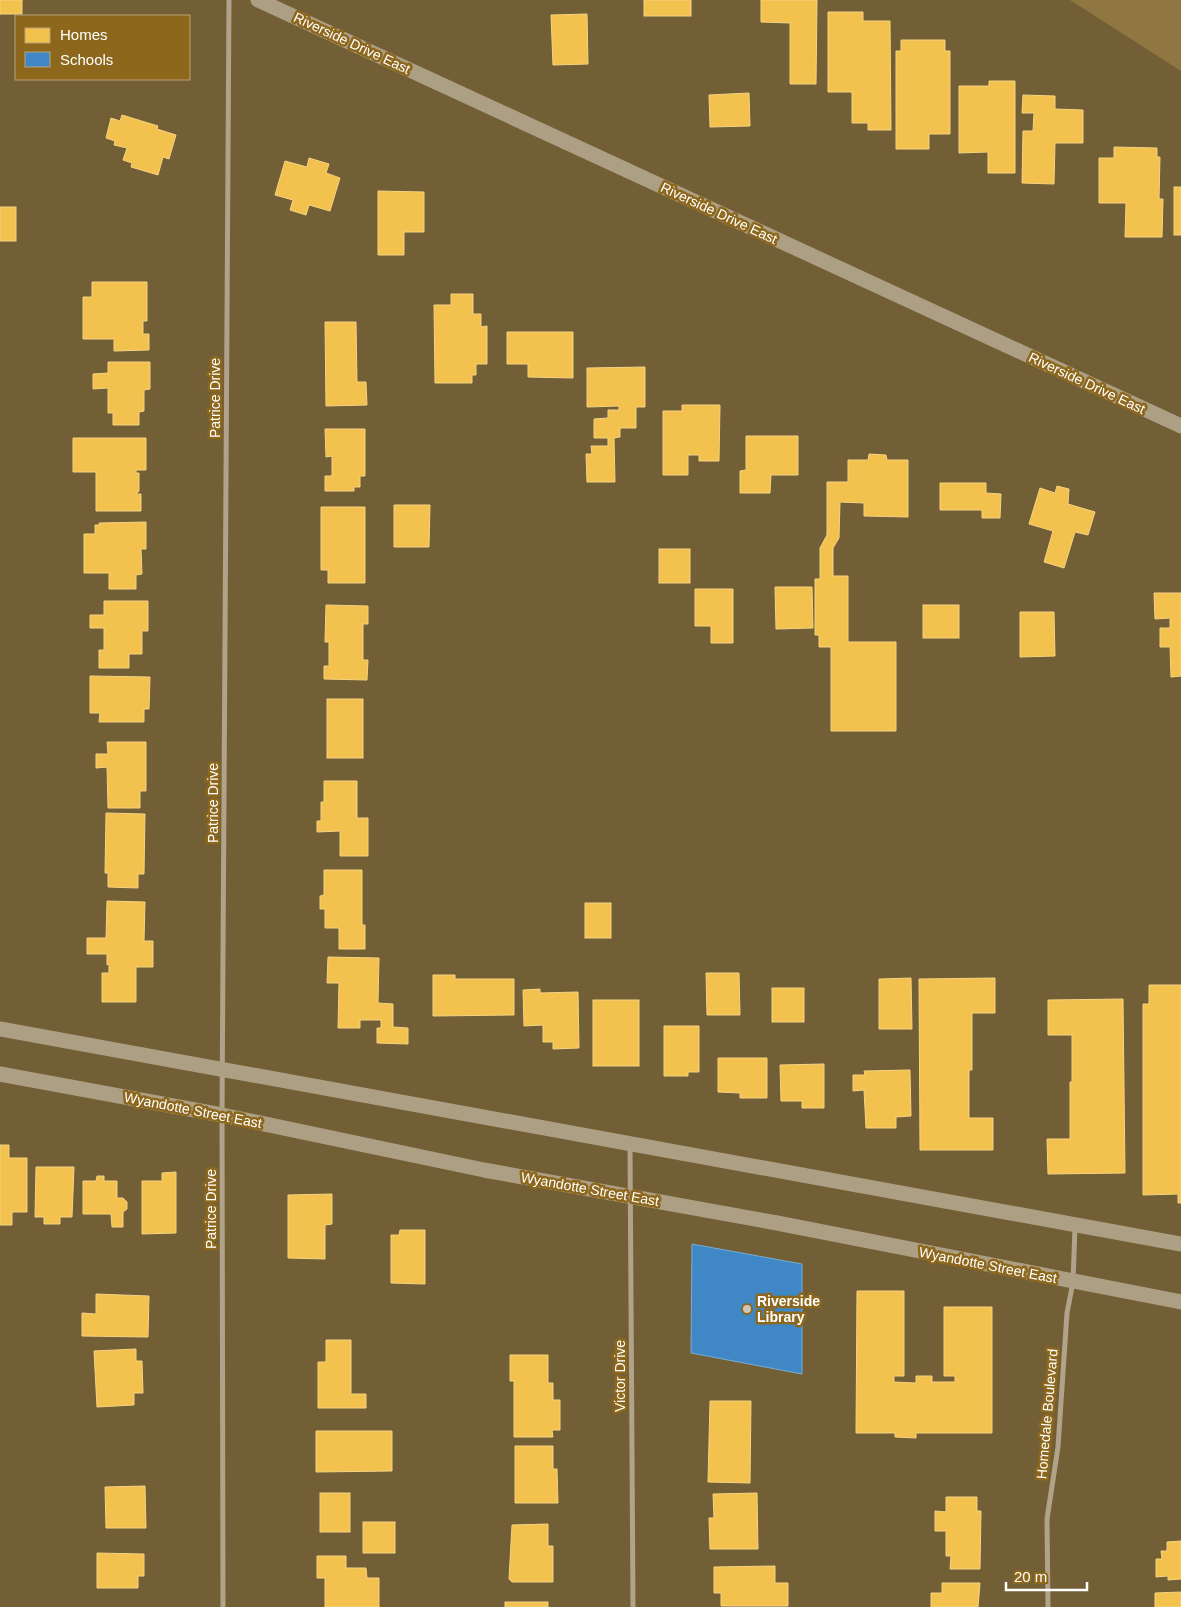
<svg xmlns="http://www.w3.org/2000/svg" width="1181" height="1607" font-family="Arial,sans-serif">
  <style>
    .water { fill: #907742 }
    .homes { fill: #f2c14e; stroke: #f6d483 }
    .schools { fill: #3f88c5; stroke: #79acd6 }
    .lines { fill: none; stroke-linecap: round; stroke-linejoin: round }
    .minor { stroke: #b0a389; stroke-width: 5 }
    .secondary { stroke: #ac9f84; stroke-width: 15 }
    .poi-dot { fill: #cec7b8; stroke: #8c671c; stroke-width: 2 }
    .labels { text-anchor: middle; stroke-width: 5; stroke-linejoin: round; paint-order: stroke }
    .street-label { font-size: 14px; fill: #fff; stroke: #8c671c }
    .poi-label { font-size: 14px; font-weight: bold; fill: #fff; stroke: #8c671c; text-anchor: start }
  </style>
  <rect width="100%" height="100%" fill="#735f35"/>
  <polygon class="water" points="1070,0 1181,0 1181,71"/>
  <g class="homes">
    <rect x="0" y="0" width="22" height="14"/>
    <rect x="644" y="0" width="47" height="16"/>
    <polygon points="761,0 817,0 816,84 790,84 790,23 761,22"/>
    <polygon points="828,12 863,12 863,21 890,21 891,130 868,130 868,123 852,123 852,92 828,92"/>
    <polygon points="587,14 588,64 553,65 551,15"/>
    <polygon points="901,40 945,40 945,51 950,51 950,134 929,134 929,149 896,149 896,51 901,51"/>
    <polygon points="989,81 1015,81 1015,173 988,173 988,152 959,153 959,86 989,86"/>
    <polygon points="749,93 750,126 710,127 709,95"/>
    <polygon points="1023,95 1055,96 1055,109 1083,110 1083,143 1055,143 1054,184 1022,183 1023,131 1033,131 1034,113 1022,113"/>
    <polygon points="122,115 158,126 157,129 176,135 169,159 163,157 158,175 131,167 132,163 123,160 127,148 114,145 115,141 106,138 111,118 120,121"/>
    <polygon points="1114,147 1157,148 1157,157 1160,157 1159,199 1163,199 1162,237 1125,237 1126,203 1099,203 1099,158 1114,158"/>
    <polygon points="309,158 329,164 326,173 340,178 330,211 309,205 306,215 290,210 293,200 275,195 285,161 307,167"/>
    <rect x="1174" y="187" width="7" height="48"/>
    <polygon points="378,191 424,192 424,232 404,232 404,255 378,255"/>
    <rect x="0" y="207" width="16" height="34"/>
    <polygon points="92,282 147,282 147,321 143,321 143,334 149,334 149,350 114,351 114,339 83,339 83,297 92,297"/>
    <polygon points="451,294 473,294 473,314 481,314 481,327 487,326 487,364 476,364 476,375 472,375 472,383 435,383 434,305 451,305"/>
    <polygon points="325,322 356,322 357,382 366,382 367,405 326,406"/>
    <polygon points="507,332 573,332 573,378 528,377 528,364 507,364"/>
    <polygon points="108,362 150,362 150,389 144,390 144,411 139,412 139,425 113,425 113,413 108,413 108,388 93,389 93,374 108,373"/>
    <polygon points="645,367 645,407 636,407 636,428 620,428 620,437 614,438 615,482 587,482 586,454 592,454 591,446 608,446 608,438 594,438 594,419 608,418 608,410 619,410 619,406 587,407 587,368"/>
    <polygon points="682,405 720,405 719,461 699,461 699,455 688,455 688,475 663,475 663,411 682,411"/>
    <polygon points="325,429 365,429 365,476 360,476 360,487 354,487 354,491 325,491 325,476 332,476 332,456 326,457"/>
    <polygon points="746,436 798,436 798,475 771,475 770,493 740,493 740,471 746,470"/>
    <polygon points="73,438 146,438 146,470 136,470 136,473 139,473 139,491 136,494 141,494 141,511 96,511 96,472 73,472"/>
    <polygon points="869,454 886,455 887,460 908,460 908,517 864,516 864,503 840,502 839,538 833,548 833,576 848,576 848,642 896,642 896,731 831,731 831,647 819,647 819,635 815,635 815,579 820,579 820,548 827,535 827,482 848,482 848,460 868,460"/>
    <polygon points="940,483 986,483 986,493 1001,494 1000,518 982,518 982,510 940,510"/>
    <polygon points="1057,486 1069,489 1068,504 1095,512 1088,535 1075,532 1064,568 1044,562 1053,531 1029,524 1040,488 1055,493"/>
    <polygon points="394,505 430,505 429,547 394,547"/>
    <polygon points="321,507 365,507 365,583 328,583 328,570 321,570"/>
    <polygon points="146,522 146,549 141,549 142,574 136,575 136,589 109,589 109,573 84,573 84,534 95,534 95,525 100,525 99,523"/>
    <rect x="659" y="549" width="31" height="34"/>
    <polygon points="775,587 812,587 813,628 776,629"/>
    <polygon points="695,589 733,589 733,643 711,643 711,626 695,626"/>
    <polygon points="1154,593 1181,593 1181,676 1171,677 1170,647 1160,647 1160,628 1170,628 1170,618 1155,619"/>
    <polygon points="104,601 148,601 148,631 142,631 142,654 129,654 129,668 99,668 99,650 104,650 104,628 90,628 90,615 104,615"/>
    <polygon points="326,605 368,606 368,624 363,624 363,660 368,660 367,680 324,679 324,666 329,666 329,642 325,642"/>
    <rect x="923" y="605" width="36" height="33"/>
    <polygon points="1020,612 1054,612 1055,656 1020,657"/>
    <polygon points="90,676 150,677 149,709 144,709 144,722 99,722 100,713 90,713"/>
    <rect x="327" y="699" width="36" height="59"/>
    <polygon points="107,742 146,742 146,791 140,791 140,808 108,808 107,767 96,768 96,754 108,754"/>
    <polygon points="324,781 357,781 357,818 368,818 368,856 340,856 340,831 317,832 317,821 321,821 321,802 324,802"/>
    <polygon points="106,813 145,814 144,874 138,874 138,888 108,887 108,873 105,873"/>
    <polygon points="324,870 362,870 362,925 365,925 365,949 339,949 339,928 325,928 325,909 320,909 320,896 324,895"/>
    <polygon points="107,901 145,902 144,941 153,941 153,967 136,967 136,1002 102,1002 102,973 109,973 109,964 107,965 107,954 87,954 87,938 106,938"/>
    <rect x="585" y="903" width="26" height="35"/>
    <polygon points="328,957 379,958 378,1003 393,1004 393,1027 408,1028 408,1044 377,1043 377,1028 381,1028 381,1020 360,1020 360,1028 338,1028 339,983 327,983"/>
    <polygon points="706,973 739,973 740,1015 707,1015"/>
    <polygon points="433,975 455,975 455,979 514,979 514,1015 433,1016"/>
    <polygon points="911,978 912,1029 879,1029 879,979"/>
    <polygon points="995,978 995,1013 972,1013 972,1070 969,1070 969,1118 993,1118 993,1150 920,1150 919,979"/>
    <polygon points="1149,985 1181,985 1181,1203 1178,1203 1178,1194 1143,1195 1143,1004 1149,1004"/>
    <rect x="772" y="988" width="32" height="34"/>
    <polygon points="540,989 540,993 578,992 579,1048 553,1049 553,1042 543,1042 543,1025 524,1026 523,990"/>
    <polygon points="1123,999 1125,1173 1048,1174 1047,1139 1070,1139 1070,1082 1072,1082 1072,1035 1048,1035 1048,1000"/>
    <rect x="593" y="1000" width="46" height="66"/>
    <polygon points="664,1026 699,1026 699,1072 688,1072 688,1076 664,1076"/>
    <polygon points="718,1058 767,1058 767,1098 740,1098 740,1093 718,1092"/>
    <polygon points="824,1064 824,1108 802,1108 802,1101 781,1101 780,1065"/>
    <polygon points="910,1070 911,1116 896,1117 896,1128 866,1128 864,1090 853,1091 853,1075 865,1075 864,1071"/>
    <polygon points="0,1145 9,1145 9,1158 27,1158 27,1212 12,1212 12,1225 0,1225"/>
    <polygon points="36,1167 74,1167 72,1217 60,1217 60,1224 44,1224 44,1217 35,1217"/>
    <polygon points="176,1172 176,1233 142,1234 142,1181 162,1181 162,1173"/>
    <polygon points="97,1176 104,1176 104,1181 117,1181 117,1198 123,1198 127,1202 127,1209 123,1212 123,1227 112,1227 111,1214 83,1214 83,1181 96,1181"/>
    <polygon points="332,1194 332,1224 325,1225 325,1259 288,1258 288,1195"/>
    <polygon points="400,1230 425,1230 425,1284 391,1283 391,1235 399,1235"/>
    <polygon points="857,1291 904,1291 904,1376 894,1376 894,1382 916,1383 916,1376 932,1376 932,1382 955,1382 955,1376 944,1376 944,1307 992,1307 992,1433 916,1433 916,1438 895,1437 895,1433 856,1433"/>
    <polygon points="96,1294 149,1296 148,1337 82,1336 82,1313 96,1314"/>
    <polygon points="326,1340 351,1340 351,1394 366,1394 366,1408 318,1408 318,1362 326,1362"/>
    <polygon points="136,1349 136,1361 142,1361 143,1393 134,1393 134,1405 97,1407 94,1351"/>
    <polygon points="510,1355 548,1355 548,1383 553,1383 553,1400 560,1400 560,1430 552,1430 553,1437 514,1437 514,1381 510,1381"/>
    <polygon points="710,1401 751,1401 750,1483 708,1482"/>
    <polygon points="316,1431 392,1431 392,1471 316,1472"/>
    <polygon points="515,1446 553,1446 553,1469 557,1469 558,1503 515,1503"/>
    <polygon points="145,1486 146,1528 106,1528 105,1487"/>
    <rect x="320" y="1493" width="30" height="39"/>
    <polygon points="757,1493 758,1549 710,1549 709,1518 714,1518 713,1494"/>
    <polygon points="946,1497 977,1497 977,1511 981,1511 980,1569 950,1569 951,1556 946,1556 946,1531 935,1531 935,1511 946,1512"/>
    <rect x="363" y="1522" width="32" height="31"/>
    <polygon points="548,1524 548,1546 553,1546 553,1582 512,1582 509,1579 512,1525"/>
    <polygon points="1181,1541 1181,1579 1168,1580 1168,1576 1156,1577 1156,1559 1162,1559 1161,1551 1167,1551 1167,1542"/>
    <polygon points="97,1553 144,1554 144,1576 138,1576 138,1588 97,1588"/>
    <polygon points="317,1556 346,1556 346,1568 366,1568 367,1578 379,1578 379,1607 325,1607 325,1578 317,1578"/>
    <polygon points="775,1566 775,1583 788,1583 788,1606 721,1606 721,1593 714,1593 714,1567"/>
    <polygon points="942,1583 980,1583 978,1607 931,1607 931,1593 942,1593"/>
    <polygon points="1181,1592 1181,1607 1155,1607 1155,1593"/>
    <rect x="505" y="1602" width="43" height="5"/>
  </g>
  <polygon class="schools" points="692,1244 802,1264 802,1374 691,1353"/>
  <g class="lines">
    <g class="minor">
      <polyline points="630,1145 633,1607"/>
      <polyline points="223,1607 222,1115 229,0"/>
      <polyline points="1048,1607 1047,1519 1058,1447 1067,1313 1073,1282 1075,1227"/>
    </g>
    <g class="secondary">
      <polyline points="258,0 1181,426"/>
      <polyline points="0,1029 1181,1244"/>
      <polyline points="0,1074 222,1115 484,1170 777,1223 1181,1302"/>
    </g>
  </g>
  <circle class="poi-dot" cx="747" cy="1309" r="5"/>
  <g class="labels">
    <g class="street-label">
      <text transform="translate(352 43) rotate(25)" y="5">Riverside Drive East</text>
      <text transform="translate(719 213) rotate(25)" y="5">Riverside Drive East</text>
      <text transform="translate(1087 383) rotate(25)" y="5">Riverside Drive East</text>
      <text transform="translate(215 398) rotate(-90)" y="5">Patrice Drive</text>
      <text transform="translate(213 803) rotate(-90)" y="5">Patrice Drive</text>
      <text transform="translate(193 1110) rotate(11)" y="5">Wyandotte Street East</text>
      <text transform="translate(590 1189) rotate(10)" y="5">Wyandotte Street East</text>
      <text transform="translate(211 1209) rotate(-90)" y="5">Patrice Drive</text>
      <text transform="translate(988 1265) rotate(11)" y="5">Wyandotte Street East</text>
      <text transform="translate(620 1376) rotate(-90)" y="5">Victor Drive</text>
      <text transform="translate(1047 1414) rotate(-85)" y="5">Homedale Boulevard</text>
    </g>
    <g class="poi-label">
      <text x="757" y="1306">Riverside<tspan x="757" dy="16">Library</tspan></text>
    </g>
  </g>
  <rect x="15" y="15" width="175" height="65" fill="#8c671c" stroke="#baa477"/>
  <rect x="25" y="28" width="25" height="15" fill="#f2c14e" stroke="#baa477"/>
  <text x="60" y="40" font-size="15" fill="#ffffff">Homes</text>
  <rect x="25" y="52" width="25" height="15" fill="#3f88c5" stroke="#baa477"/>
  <text x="60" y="65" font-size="15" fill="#ffffff">Schools</text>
  <path d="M1006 1582v8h81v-8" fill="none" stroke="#ffffff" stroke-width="2.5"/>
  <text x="1014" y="1582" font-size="15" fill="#ffffff" stroke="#8c671c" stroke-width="4" paint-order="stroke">20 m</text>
</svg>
